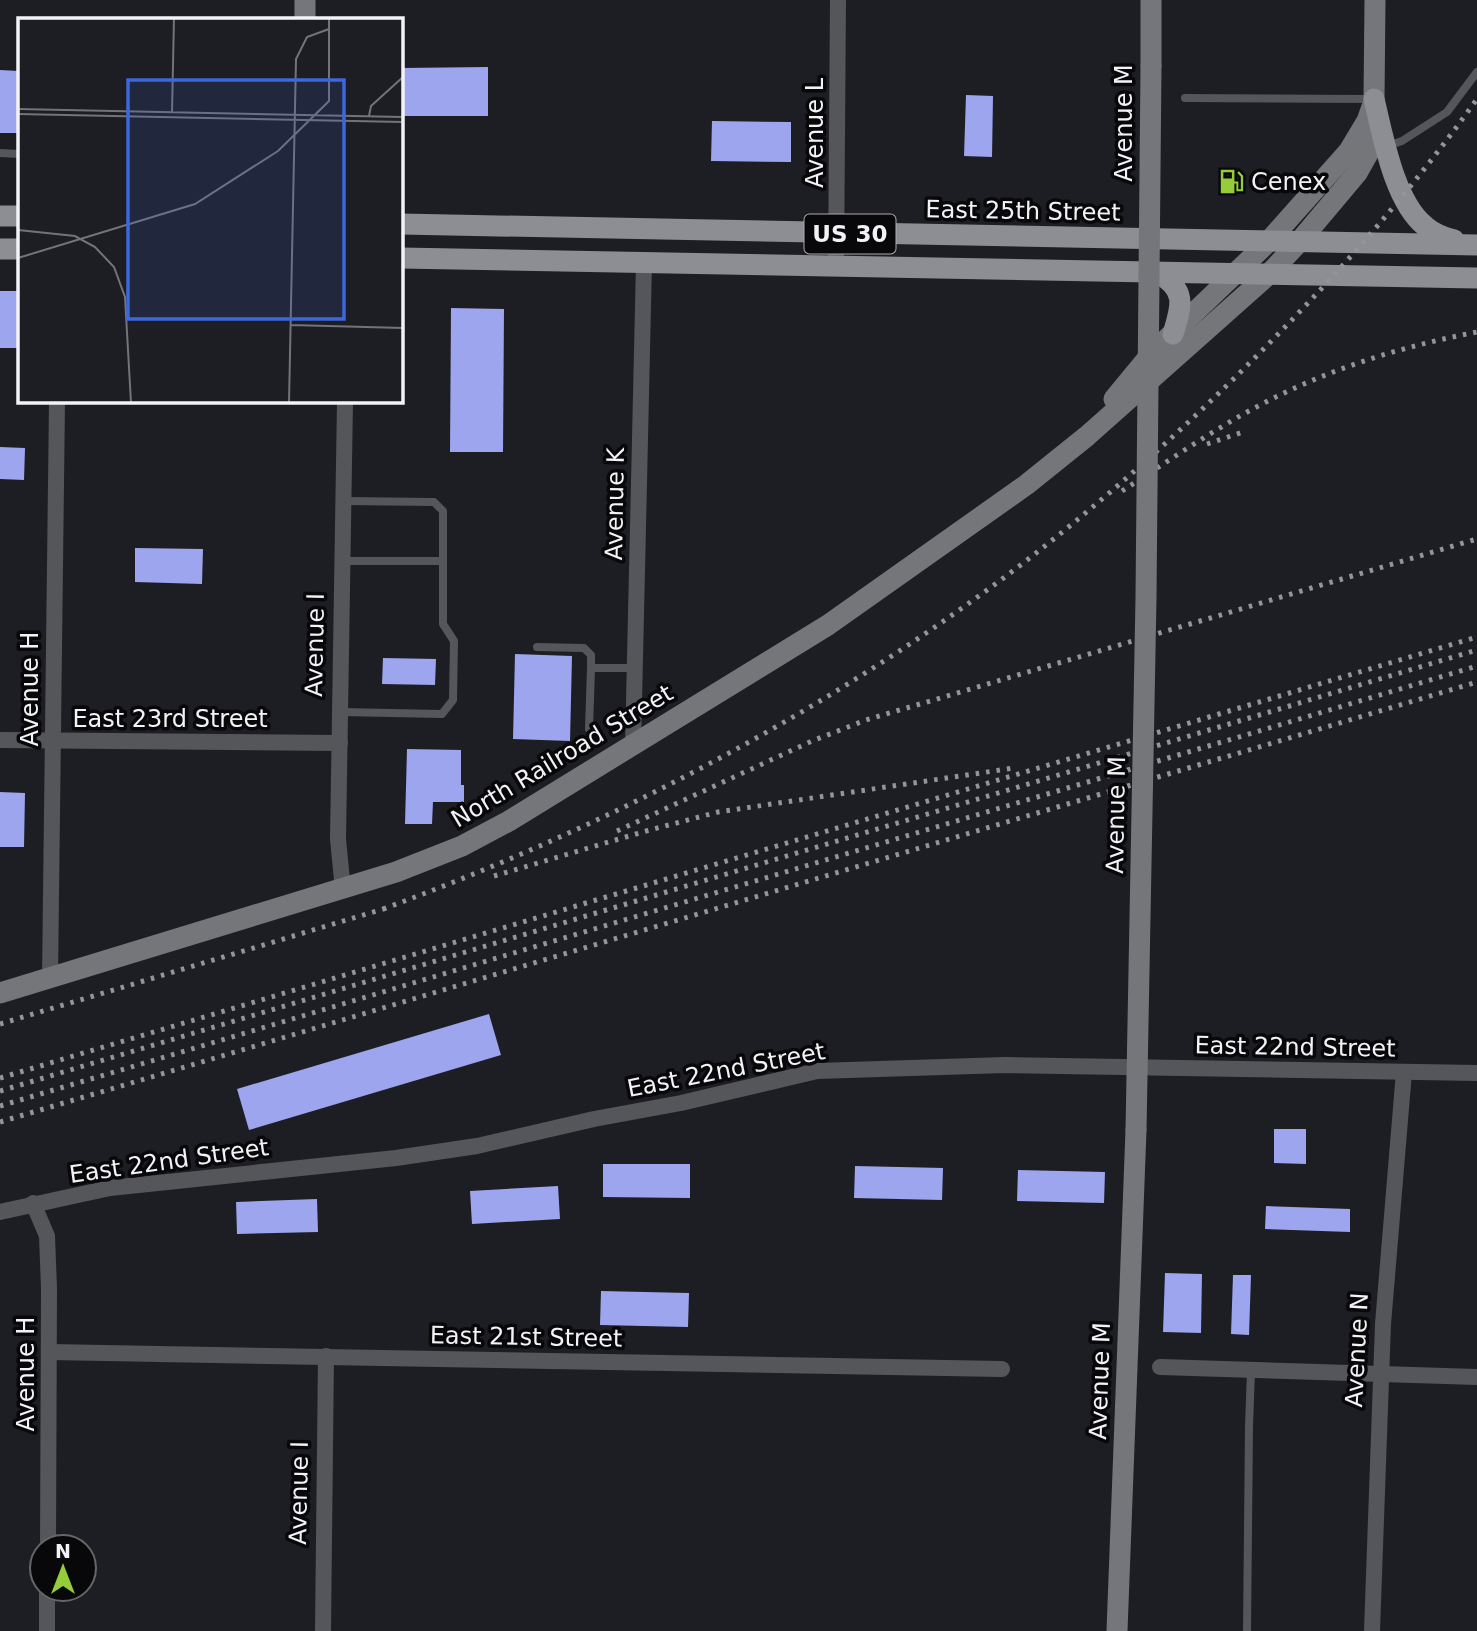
<svg xmlns="http://www.w3.org/2000/svg" width="1477" height="1631" font-family="'DejaVu Sans',sans-serif">
  <style>
    .building { fill: #9ca5ed }
    .lines { fill: none; stroke-linecap: round; stroke-linejoin: round }
    .lane { stroke: #555659; stroke-width: 8 }
    .street { stroke: #555659; stroke-width: 16 }
    .secondary { stroke: #75767a; stroke-width: 21 }
    .primary { stroke: #8d8e93; stroke-width: 21 }
    .rail { stroke: #949499; stroke-width: 5; stroke-dasharray: 3.5 7; stroke-linecap: butt }
    .secondary-bridge { stroke: #75767a; stroke-width: 21 }
    .labels { text-anchor: middle; stroke-width: 7; stroke-linejoin: round; paint-order: stroke }
    .shield { fill: #08080a; stroke: #acacb0; stroke-width: 2 }
    .shield-label { font-size: 23px; font-weight: bold; fill: #f3f3f7 }
    .street-label { font-size: 24px; fill: #f3f3f7; stroke: #08080a }
    .poi-label { font-size: 24px; fill: #f3f3f7; stroke: #08080a; text-anchor: start }
    .inset-road { fill: none; stroke: #737378; stroke-width: 2 }
    .view { fill: #3d67dd; fill-opacity: 0.15; stroke: #3d67dd; stroke-width: 3.5 }
    .inset-edge { fill: none; stroke: #f3f3f7; stroke-width: 3.5 }
  </style>
  <rect width="100%" height="100%" fill="#1d1e23"/>
  <g class="building">
    <polygon points="488,67 488,116 401,116 401,68"/>
    <polygon points="0,70 19,71 19,133 0,133"/>
    <polygon points="966,95 993,96 992,157 964,156"/>
    <polygon points="712,121 791,122 791,162 711,161"/>
    <rect x="0" y="291" width="19" height="57"/>
    <polygon points="451,308 504,309 503,452 450,452"/>
    <polygon points="0,447 25,448 24,480 0,479"/>
    <polygon points="135,548 203,549 202,584 135,582"/>
    <polygon points="515,654 572,656 570,741 513,739"/>
    <polygon points="383,658 436,659 435,685 382,684"/>
    <polygon points="407,749 461,750 461,785 464,785 464,802 433,802 432,824 405,824"/>
    <polygon points="0,792 25,793 24,847 0,847"/>
    <polygon points="489,1014 501,1055 249,1130 237,1089"/>
    <polygon points="1274,1129 1306,1129 1306,1164 1274,1163"/>
    <polygon points="603,1164 690,1164 690,1198 603,1197"/>
    <polygon points="855,1166 943,1168 942,1200 854,1198"/>
    <polygon points="1018,1170 1105,1172 1104,1203 1017,1201"/>
    <polygon points="558,1186 560,1219 472,1224 470,1191"/>
    <polygon points="317,1199 318,1232 237,1234 236,1202"/>
    <polygon points="1266,1206 1350,1209 1350,1232 1265,1229"/>
    <polygon points="1165,1273 1202,1274 1201,1333 1163,1332"/>
    <polygon points="1233,1275 1251,1275 1249,1335 1231,1334"/>
    <polygon points="601,1291 689,1293 688,1327 600,1325"/>
  </g>
  <g class="lines">
    <g class="lane">
      <polyline points="1185,98 1371,99"/>
      <polyline points="1387,146 1402,141 1447,112 1477,72"/>
      <polyline points="0,153 19,154"/>
      <polyline points="343,561 443,561"/>
      <polyline points="537,647 584,648 591,655 591,668"/>
      <polyline points="340,712 442,714 453,700 454,641 443,624 443,511 434,502 344,501"/>
      <polyline points="589,729 591,668 634,668"/>
      <polyline points="1247,1631 1249,1426 1251,1371"/>
    </g>
    <g class="street">
      <polyline points="836,267 838,0"/>
      <polyline points="0,740 340,743"/>
      <polyline points="633,746 644,263"/>
      <polyline points="343,890 338,839 345,401"/>
      <polyline points="50,978 57,401"/>
      <polyline points="33,1203 47,1236 49,1288 48,1547"/>
      <polyline points="0,1212 110,1188 396,1158 477,1146 594,1119 681,1103 817,1071 1005,1065 1477,1073"/>
      <polyline points="49,1352 1002,1369"/>
      <polyline points="1160,1367 1477,1377"/>
      <polyline points="47,1631 47,1589"/>
      <polyline points="323,1631 326,1356"/>
      <polyline points="1372,1631 1383,1324 1404,1072"/>
    </g>
    <g class="secondary">
      <polyline points="305,19 305,0"/>
      <polyline points="1151,66 1151,0"/>
      <polyline points="1114,399 1152,353 1268,242 1349,151 1367,121 1373,104"/>
      <polyline points="0,993 396,872 462,846 509,821 828,625 1026,485 1087,436 1268,275 1299,242 1357,173 1375,141 1377,133 1374,99 1375,0"/>
      <polyline points="1117,1631 1136,1130"/>
    </g>
    <g class="primary">
      <path d="M1374 99C1383 136 1394 201 1425 226 1434 234 1443 237 1454 240"/>
      <polyline points="0,216 19,216"/>
      <polyline points="401,224 1477,245"/>
      <polyline points="0,249 19,249"/>
      <polyline points="401,258 1477,278"/>
      <path d="M1157 273C1187 289 1182 305 1173 334"/>
    </g>
    <g class="rail">
      <polyline points="1207,444 1243,432"/>
      <path d="M1122 491C1173 458 1224 422 1278 396 1341 365 1409 345 1477 332"/>
      <polyline points="617,831 812,741 866,720 1477,539"/>
      <polyline points="494,876 646,831 718,812 1014,768"/>
      <path d="M383 909C610 826 829 711 1022 564 1115 492 1203 412 1285 327 1354 256 1419 180 1477 99"/>
      <polyline points="0,1024 390,907"/>
      <polyline points="0,1078 1477,637"/>
      <polyline points="0,1091 1477,650"/>
      <polyline points="0,1106 1477,666"/>
      <polyline points="0,1122 1477,682"/>
    </g>
    <polyline class="secondary-bridge" points="1136,1130 1146,598 1151,66"/>
  </g>
  <defs>
    <symbol id="fuel-bare" viewBox="-9 -9 18 18"><path d="M-5.5-6h7V0h2V4h1.3V-2.5L3-4.5l.8-.8L6-3V5H2.5V1h-1V6h-7ZM-4.2-4.7v3.2H.2V-4.7Z" fill="#96cc3a" stroke="#08080a" stroke-width="2.5" paint-order="stroke"/></symbol>
  </defs>
  <g fill-rule="evenodd">
    <use href="#fuel-bare" x="1214" y="164" width="35" height="35"/>
  </g>
  <g class="labels">
    <rect class="shield" x="804.5" y="214.5" width="91" height="39" rx="5"/>
    <g class="shield-label">
      <text x="850" y="242">US 30</text>
    </g>
    <g class="street-label">
      <text transform="translate(1124 123) rotate(-90)" y="8">Avenue M</text>
      <text transform="translate(815 133) rotate(-90)" y="8">Avenue L</text>
      <text transform="translate(1023 211) rotate(1)" y="8">East 25th Street</text>
      <text transform="translate(615 504) rotate(-89)" y="8">Avenue K</text>
      <text transform="translate(315 645) rotate(-89)" y="8">Avenue I</text>
      <text transform="translate(30 689) rotate(-90)" y="8">Avenue H</text>
      <text x="170" y="727">East 23rd Street</text>
      <text transform="translate(562 756) rotate(-31)" y="8">North Railroad Street</text>
      <text transform="translate(1116 815) rotate(-89)" y="8">Avenue M</text>
      <text transform="translate(1295 1047) rotate(1)" y="8">East 22nd Street</text>
      <text transform="translate(726 1070) rotate(-11)" y="8">East 22nd Street</text>
      <text transform="translate(169 1161) rotate(-8)" y="8">East 22nd Street</text>
      <text transform="translate(526 1337) rotate(1)" y="8">East 21st Street</text>
      <text transform="translate(1357 1350) rotate(-87)" y="8">Avenue N</text>
      <text transform="translate(26 1374) rotate(-90)" y="8">Avenue H</text>
      <text transform="translate(1100 1381) rotate(-88)" y="8">Avenue M</text>
      <text transform="translate(299 1493) rotate(-89)" y="8">Avenue I</text>
    </g>
    <g class="poi-label">
      <text x="1251" y="190">Cenex</text>
    </g>
  </g>
  <g transform="translate(18 18)">
    <rect width="385" height="385" fill="#1d1e23"/>
    <path class="inset-road" d="M0 91 385 99M154 94 156 0M0 96 385 104M351 98 353 88 385 59M0 212 57 218 77 229 96 249 107 279 113 385M0 240 177 186 260 133 311 83V0M273 307 385 310M271 385 278 41 289 19 311 11"/>
    <path class="view" d="M110 62H326V301H110Z"/>
    <rect width="385" height="385" class="inset-edge"/>
  </g>
  <g transform="translate(63 1568)"><circle r="33" fill="#08080a" stroke="#666669" stroke-width="2"/>
  <path d="M0-5L12 26L0 18L-12 26Z" fill="#96cc3a"/>
  <text y="-10" font-size="19" font-weight="bold" text-anchor="middle" fill="#f3f3f7">N</text>
  </g>
</svg>
